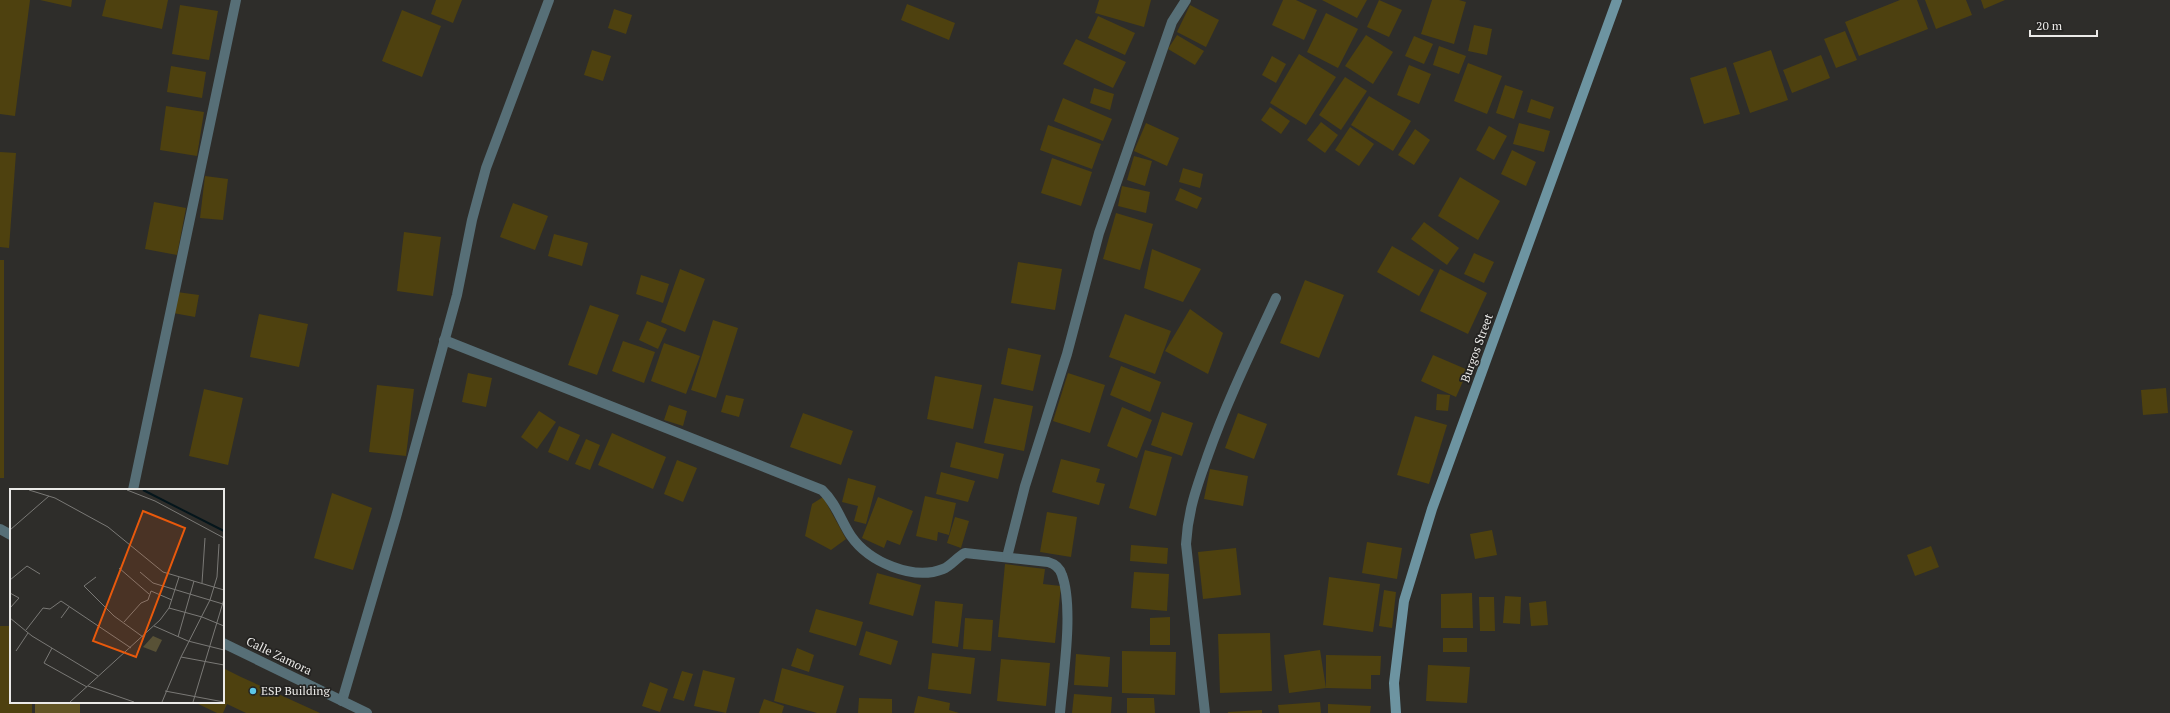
<svg xmlns="http://www.w3.org/2000/svg" width="2170" height="713" font-family="'PT Serif',serif">
  <style>
    .forest { fill: #625525 }
    .building { fill: #4e410f }
    .lines { fill: none; stroke-linecap: round; stroke-linejoin: round }
    .minor { stroke: #576f77; stroke-width: 10 }
    .tertiary { stroke: #576f77; stroke-width: 10 }
    .secondary { stroke: #6d94a1; stroke-width: 10 }
    .poi-dot { fill: #5cc7e8; stroke: #242321; stroke-width: 1.5 }
    .labels { text-anchor: middle; stroke-width: 3.5; stroke-linejoin: round; paint-order: stroke }
    .street-label { font-size: 12px; fill: #ebeae8; stroke: #242321 }
    .poi-label { font-size: 12px; fill: #ebeae8; stroke: #242321; text-anchor: start }
    .inset-river { fill: none; stroke: #04151b; stroke-width: 2 }
    .inset-road { fill: none; stroke: #7a7976; stroke-width: 1 }
    .view { fill: #e8590c; fill-opacity: 0.15; stroke: #e8590c; stroke-width: 2 }
    .inset-edge { fill: none; stroke: #ebeae8; stroke-width: 2 }
  </style>
  <rect width="100%" height="100%" fill="#2e2d2a"/>
  <rect class="forest" x="35" y="702" width="45" height="11"/>
  <g class="building">
    <polygon points="0,0 30,0 15,116 0,114"/>
    <polygon points="40,0 72,0 71,7"/>
    <polygon points="106,0 168,0 162,29 102,16"/>
    <polygon points="436,0 462,0 453,23 431,14"/>
    <polygon points="1099,0 1151,0 1144,27 1095,13"/>
    <polygon points="1283,0 1296,0 1317,10 1304,40 1272,25"/>
    <polygon points="1322,0 1367,0 1357,18"/>
    <polygon points="1379,0 1402,10 1389,37 1367,27"/>
    <polygon points="1432,0 1459,0 1466,2 1454,44 1421,34"/>
    <polygon points="1900,0 1917,0 1928,29 1859,56 1845,22"/>
    <polygon points="1925,0 1966,0 1972,15 1936,29"/>
    <polygon points="1981,0 2005,0 1984,9"/>
    <polygon points="907,4 955,23 949,40 901,20"/>
    <polygon points="180,5 218,11 209,60 172,54"/>
    <polygon points="1190,5 1219,20 1206,47 1177,32"/>
    <polygon points="614,9 632,15 626,34 608,28"/>
    <polygon points="402,10 441,26 422,77 382,61"/>
    <polygon points="1326,13 1358,29 1338,68 1307,52"/>
    <polygon points="1098,16 1135,33 1125,55 1088,38"/>
    <polygon points="1474,25 1492,29 1487,55 1468,51"/>
    <polygon points="1845,31 1857,60 1836,68 1824,39"/>
    <polygon points="1177,35 1204,51 1195,65 1168,49"/>
    <polygon points="1366,35 1393,52 1373,84 1345,66"/>
    <polygon points="1414,36 1433,44 1424,64 1405,56"/>
    <polygon points="1076,39 1126,62 1113,88 1063,64"/>
    <polygon points="1439,46 1466,56 1459,74 1433,65"/>
    <polygon points="592,50 611,56 603,81 584,75"/>
    <polygon points="1771,50 1788,100 1750,113 1733,63"/>
    <polygon points="1299,54 1336,77 1306,125 1270,103"/>
    <polygon points="1821,55 1830,78 1792,93 1783,70"/>
    <polygon points="1272,56 1286,64 1276,83 1262,75"/>
    <polygon points="1468,63 1502,76 1487,114 1454,101"/>
    <polygon points="1409,65 1431,74 1419,104 1397,95"/>
    <polygon points="171,66 206,72 202,98 167,92"/>
    <polygon points="1726,67 1740,114 1704,124 1690,78"/>
    <polygon points="1345,77 1367,91 1341,130 1319,115"/>
    <polygon points="1505,85 1523,91 1514,119 1496,113"/>
    <polygon points="1094,88 1114,94 1110,110 1090,103"/>
    <polygon points="1369,96 1411,121 1393,151 1351,125"/>
    <polygon points="1063,98 1112,119 1103,141 1054,121"/>
    <polygon points="1531,99 1554,107 1550,119 1527,112"/>
    <polygon points="166,106 204,112 197,156 160,150"/>
    <polygon points="1270,107 1290,121 1281,134 1261,120"/>
    <polygon points="1321,122 1338,135 1325,153 1307,140"/>
    <polygon points="1146,123 1179,138 1167,166 1134,151"/>
    <polygon points="1519,123 1550,131 1544,152 1513,144"/>
    <polygon points="1048,125 1101,144 1092,169 1040,150"/>
    <polygon points="1489,126 1507,136 1494,160 1476,150"/>
    <polygon points="1350,127 1374,144 1359,166 1335,150"/>
    <polygon points="1415,129 1430,140 1414,165 1398,155"/>
    <polygon points="1512,150 1536,162 1526,186 1501,174"/>
    <polygon points="0,152 16,153 9,248 0,247"/>
    <polygon points="1134,156 1152,161 1145,186 1127,180"/>
    <polygon points="1052,158 1092,172 1081,206 1041,193"/>
    <polygon points="1183,168 1203,174 1200,188 1179,182"/>
    <polygon points="205,176 228,179 223,220 200,218"/>
    <polygon points="1460,177 1500,201 1478,240 1438,216"/>
    <polygon points="1122,186 1150,192 1146,213 1118,206"/>
    <polygon points="1180,188 1202,198 1197,209 1175,200"/>
    <polygon points="154,202 186,208 177,255 145,249"/>
    <polygon points="513,203 548,216 535,250 500,237"/>
    <polygon points="1116,213 1153,224 1140,270 1103,259"/>
    <polygon points="1424,222 1459,248 1447,265 1411,239"/>
    <polygon points="404,232 441,237 433,296 397,291"/>
    <polygon points="554,234 588,243 582,266 548,256"/>
    <polygon points="1392,246 1434,270 1419,296 1377,272"/>
    <polygon points="1152,249 1201,269 1183,302 1144,288"/>
    <polygon points="1474,253 1494,262 1484,283 1464,274"/>
    <rect x="0" y="260" width="4" height="218"/>
    <polygon points="1018,262 1062,269 1055,310 1011,303"/>
    <polygon points="680,269 705,279 685,332 661,322"/>
    <polygon points="1440,269 1487,293 1468,334 1420,311"/>
    <polygon points="641,275 669,284 663,303 636,294"/>
    <polygon points="1305,280 1344,295 1319,358 1280,343"/>
    <polygon points="177,292 199,295 195,317 173,313"/>
    <polygon points="590,305 619,315 597,375 568,365"/>
    <polygon points="1190,309 1223,333 1208,374 1165,351"/>
    <polygon points="259,314 308,324 299,367 250,357"/>
    <polygon points="1125,314 1171,331 1155,374 1109,357"/>
    <polygon points="713,320 738,328 716,398 691,390"/>
    <polygon points="647,321 667,329 658,349 639,340"/>
    <polygon points="623,341 655,352 644,383 612,371"/>
    <polygon points="664,343 700,356 686,394 651,381"/>
    <polygon points="1008,348 1041,355 1033,391 1001,384"/>
    <polygon points="1433,355 1468,370 1456,397 1421,381"/>
    <polygon points="1121,366 1161,382 1150,412 1110,395"/>
    <polygon points="468,373 492,378 486,407 462,402"/>
    <polygon points="1068,373 1105,385 1090,433 1053,421"/>
    <polygon points="935,376 982,385 973,429 927,419"/>
    <polygon points="377,385 414,389 406,456 369,452"/>
    <polygon points="2166,388 2168,413 2143,415 2141,390"/>
    <polygon points="204,389 243,398 228,465 189,456"/>
    <polygon points="1437,394 1450,395 1448,411 1436,410"/>
    <polygon points="726,395 744,399 739,417 721,412"/>
    <polygon points="994,398 1033,406 1024,451 984,443"/>
    <polygon points="669,405 687,411 683,426 664,420"/>
    <polygon points="1122,407 1152,420 1137,458 1107,446"/>
    <polygon points="539,411 556,422 537,449 521,437"/>
    <polygon points="1162,412 1193,423 1182,456 1151,445"/>
    <polygon points="803,413 853,431 841,465 790,447"/>
    <polygon points="1238,413 1267,424 1254,459 1225,448"/>
    <polygon points="1415,416 1447,425 1429,484 1397,475"/>
    <polygon points="559,426 580,435 568,461 548,452"/>
    <polygon points="612,433 666,457 653,489 598,465"/>
    <polygon points="586,439 600,445 590,470 575,464"/>
    <polygon points="956,442 1004,454 998,479 950,467"/>
    <polygon points="1145,450 1172,457 1156,516 1129,508"/>
    <polygon points="1061,459 1100,469 1096,482 1105,484 1099,505 1052,492"/>
    <polygon points="677,460 697,468 683,502 664,494"/>
    <polygon points="1210,469 1248,476 1243,506 1204,499"/>
    <polygon points="941,472 975,481 968,502 936,494"/>
    <polygon points="848,478 876,486 866,524 854,521 858,506 842,502"/>
    <polygon points="332,493 372,508 353,570 314,558"/>
    <polygon points="925,496 956,503 949,535 938,532 937,541 916,536"/>
    <polygon points="823,497 846,539 831,550 805,536 812,504"/>
    <polygon points="878,497 913,511 900,545 887,540 884,548 862,538"/>
    <polygon points="1047,512 1077,517 1071,557 1040,552"/>
    <polygon points="955,517 969,521 961,548 947,543"/>
    <polygon points="1492,530 1497,555 1475,559 1470,534"/>
    <polygon points="1367,542 1402,548 1397,579 1362,573"/>
    <polygon points="1131,545 1168,548 1167,564 1130,561"/>
    <polygon points="1931,546 1939,567 1915,576 1907,555"/>
    <polygon points="1236,548 1241,595 1203,599 1198,552"/>
    <polygon points="1005,564 1045,569 1043,584 1061,586 1055,643 998,637"/>
    <polygon points="1134,572 1169,574 1167,611 1131,608"/>
    <polygon points="877,573 921,585 913,616 869,604"/>
    <polygon points="1329,577 1380,584 1373,632 1323,625"/>
    <polygon points="1384,590 1396,592 1392,628 1379,626"/>
    <polygon points="1472,593 1473,628 1441,628 1441,594"/>
    <polygon points="1505,596 1521,597 1520,624 1503,623"/>
    <polygon points="1479,597 1494,597 1495,631 1480,631"/>
    <polygon points="935,601 963,604 958,647 932,643"/>
    <polygon points="1546,601 1548,625 1531,626 1529,603"/>
    <polygon points="816,609 863,622 856,646 809,632"/>
    <polygon points="1170,617 1170,645 1150,645 1150,618"/>
    <polygon points="965,618 993,620 991,651 963,649"/>
    <polygon points="0,626 11,626 11,702 32,702 32,713 0,713"/>
    <polygon points="866,631 898,641 891,665 859,655"/>
    <polygon points="1270,633 1272,691 1220,693 1218,634"/>
    <rect x="1443" y="638" width="24" height="14"/>
    <polygon points="797,648 814,655 809,672 791,666"/>
    <polygon points="1320,650 1326,688 1289,693 1284,655"/>
    <polygon points="1122,651 1176,652 1175,695 1122,693"/>
    <polygon points="932,653 975,658 971,694 928,689"/>
    <polygon points="1076,654 1110,657 1108,687 1074,685"/>
    <polygon points="1326,655 1381,656 1380,675 1371,675 1371,689 1326,688"/>
    <polygon points="1001,659 1050,663 1046,706 997,701"/>
    <polygon points="1428,665 1470,667 1467,703 1426,701"/>
    <polygon points="223,668 241,677 320,713 246,713 227,704 223,713 217,713 194,702 223,702"/>
    <polygon points="782,668 844,686 836,713 817,713 774,701"/>
    <polygon points="703,670 735,678 726,713 694,706"/>
    <polygon points="682,671 693,674 684,701 673,698"/>
    <polygon points="650,682 668,689 660,712 642,706"/>
    <polygon points="1074,694 1112,697 1111,713 1072,713"/>
    <polygon points="918,696 950,703 949,710 959,713 914,713"/>
    <polygon points="859,698 892,699 892,713 858,713"/>
    <polygon points="1127,698 1154,698 1155,713 1127,713"/>
    <polygon points="764,699 784,706 782,713 759,713"/>
    <polygon points="1320,702 1321,713 1279,713 1278,705"/>
    <polygon points="1328,704 1371,706 1370,713 1328,713"/>
    <polygon points="1262,710 1262,713 1228,713 1228,712"/>
  </g>
  <g class="lines">
    <g class="minor">
      <path d="M444 340 822 490C836 503 841 521 851 536 869 562 913 581 943 569 951 566 957 557 965 553L1048 562C1055 564 1060 568 1062 575 1074 608 1063 677 1060 713"/>
      <polyline points="133,490 236,0"/>
      <polyline points="1007,557 1025,486 1067,354 1099,233 1172,22 1186,0"/>
      <polyline points="342,701 396,517 457,295 472,220 486,168 549,0"/>
      <path d="M1205 713 1186 544C1188 510 1197 486 1208 455 1227 401 1252 350 1276 298"/>
    </g>
    <g class="tertiary">
      <polyline points="0,529 11,535"/>
      <polyline points="223,643 367,713"/>
    </g>
    <polyline class="secondary" points="1396,713 1394,683 1404,601 1432,509 1617,0"/>
  </g>
  <circle class="poi-dot" cx="253" cy="691" r="4"/>
  <g class="labels">
    <g class="street-label">
      <text transform="translate(1477 348) rotate(-70)" y="4">Burgos Street</text>
      <text transform="translate(279 656) rotate(26)" y="4">Calle Zamora</text>
    </g>
    <g class="poi-label">
      <text x="261" y="695">ESP Building</text>
    </g>
  </g>
  <g transform="translate(10 489)">
    <rect width="214" height="214" fill="#2e2d2a"/>
    <path d="M143 147 152 151 146 163 133 158Z" fill="#585136"/>
    <path class="inset-river" d="M133 1 214 42"/>
    <path class="inset-road" d="M19 1 45 9 98 38 153 83 214 101M117 1 145 12 214 49M0 41 39 7M109 79 139 105M130 83 143 94 213 115M86 88 74 97 104 127 133 148M0 91 17 77 30 85M192 94 195 49M0 104 9 109 0 119M159 119 192 128 214 137M0 129 22 147 88 187M51 129 59 118M114 133 131 114 138 111 141 102 162 111M144 137 178 152 214 161M16 141 33 119 40 120 51 112 121 159M168 148 184 92M42 159 34 174 77 198M6 162 18 144M171 168 214 176M78 197 124 213M155 202 214 213M60 213 150 131 159 119 169 88M152 213 171 168 200 111 207 88 209 55M183 213 214 110"/>
    <path class="view" d="M133 22 175 39 126 168 83 152Z"/>
    <rect width="214" height="214" class="inset-edge"/>
  </g>
  <path d="M2030 30v6h67v-6" fill="none" stroke="#ebeae8" stroke-width="2"/>
  <text x="2036" y="30" font-size="12" fill="#ebeae8" stroke="#242321" stroke-width="3" paint-order="stroke">20 m</text>
</svg>
